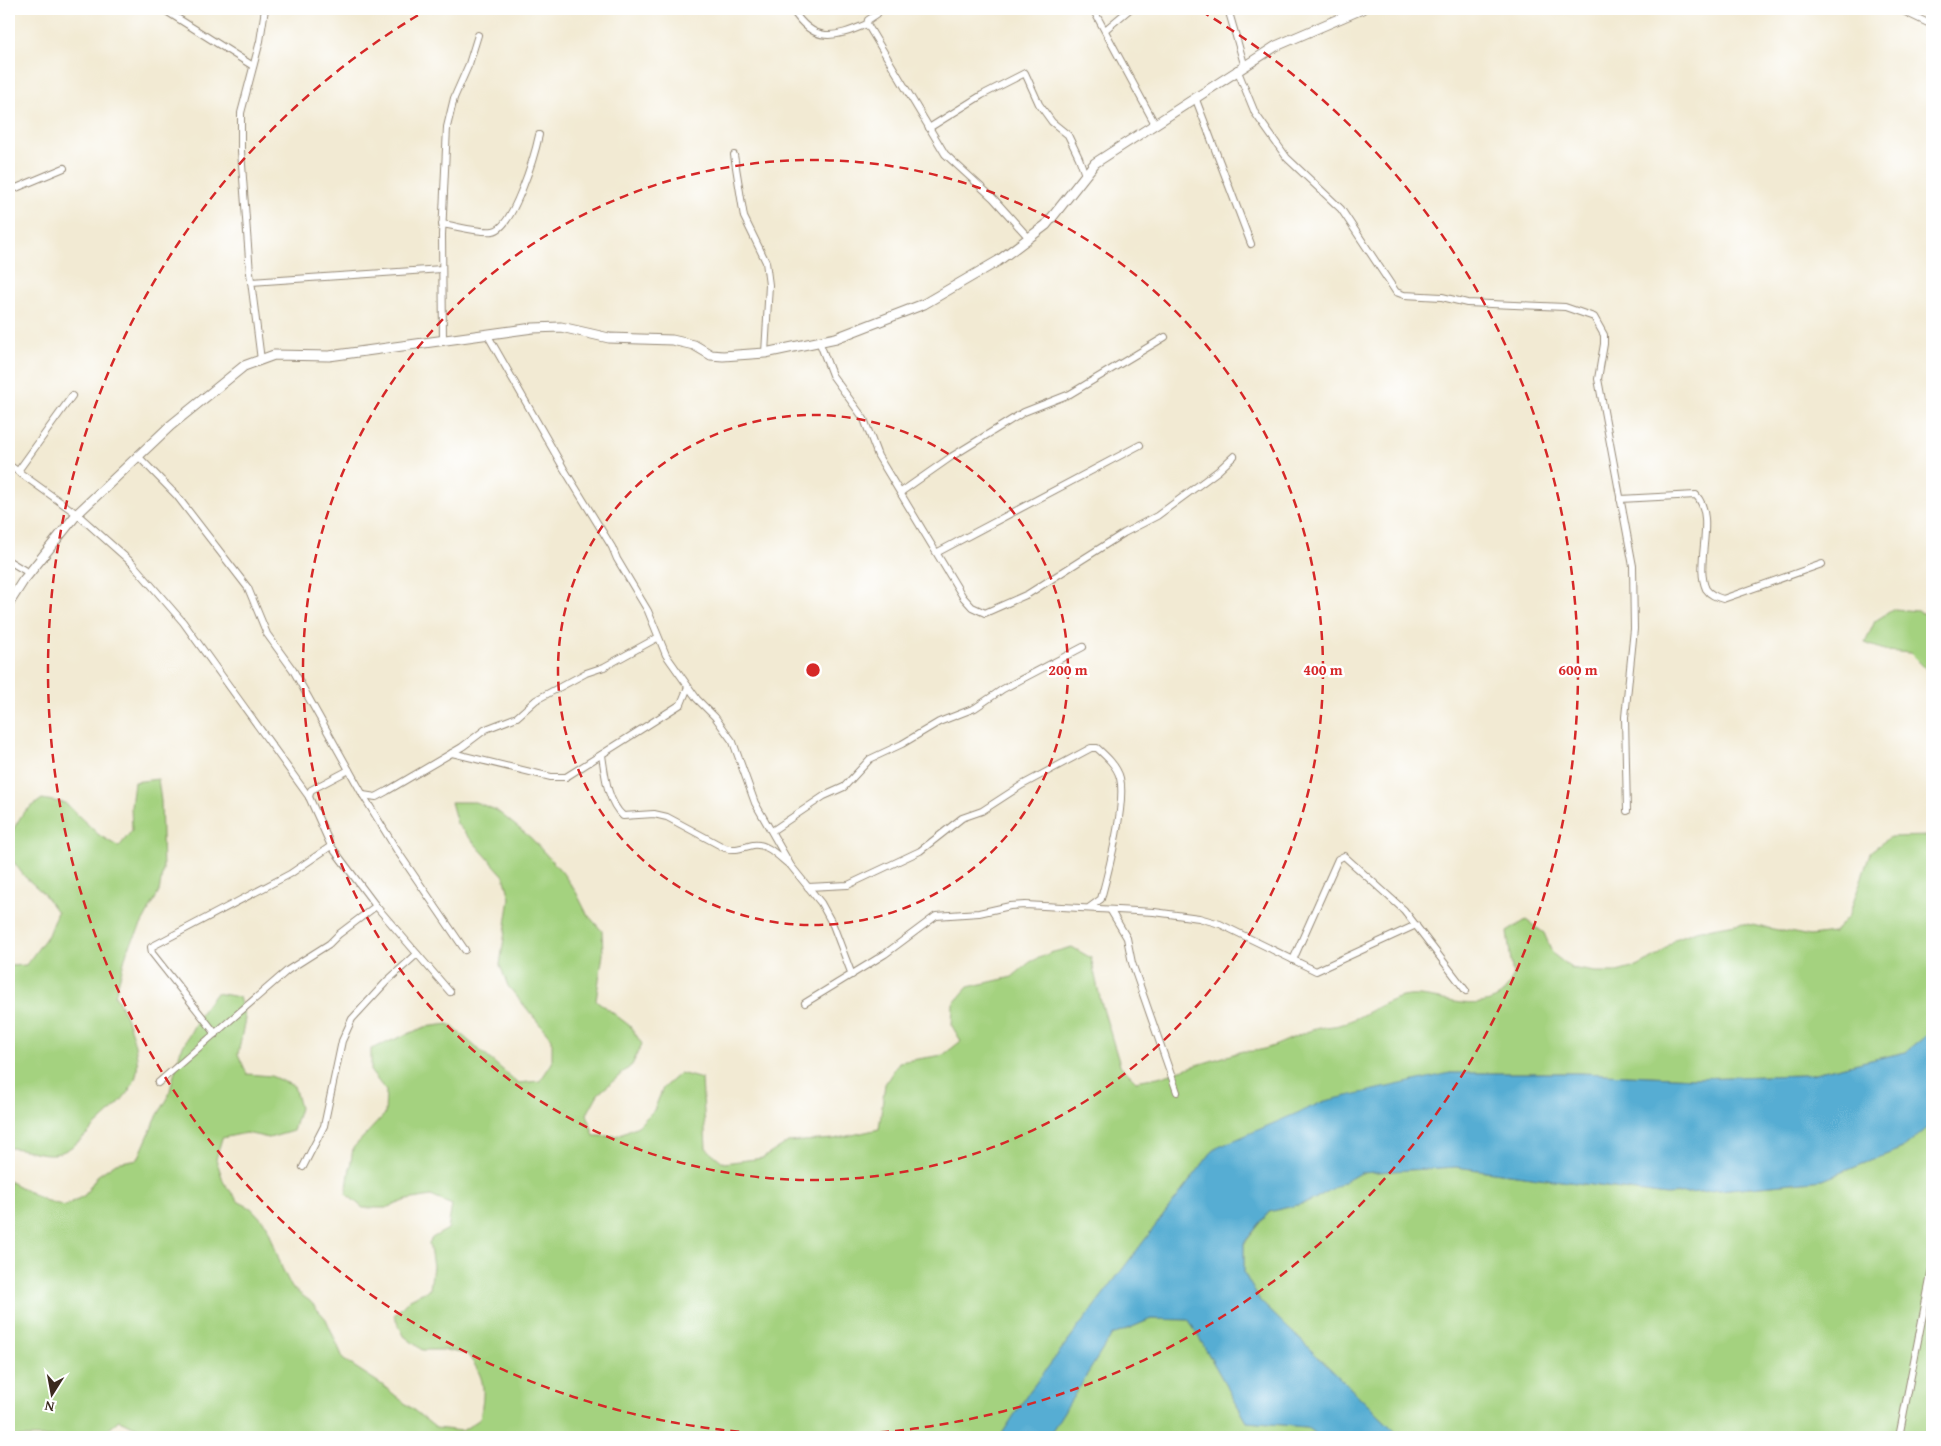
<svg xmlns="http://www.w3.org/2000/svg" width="1941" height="1446" font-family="'Gentium Book Plus',serif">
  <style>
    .green { fill: #a4d27f; stroke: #707e4e }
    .water { fill: #56add3; stroke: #486c78 }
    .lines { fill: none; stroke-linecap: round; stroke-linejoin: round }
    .street-casing { stroke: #968a78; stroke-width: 8 }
    .secondary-casing { stroke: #968a78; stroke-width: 11 }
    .street { stroke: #fff; stroke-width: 6 }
    .secondary { stroke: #fff; stroke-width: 9 }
    .ring { fill: none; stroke: #d62828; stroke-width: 2.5; stroke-dasharray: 9 6 }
    .centre { fill: #d62828; stroke: #fff; stroke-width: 2.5 }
    .ring-label { font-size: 15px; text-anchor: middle; font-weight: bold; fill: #d62828; stroke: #fff; stroke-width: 5; stroke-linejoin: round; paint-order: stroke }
  </style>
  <rect width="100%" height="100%" fill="#fff"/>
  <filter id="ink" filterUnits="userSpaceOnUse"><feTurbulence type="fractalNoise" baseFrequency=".02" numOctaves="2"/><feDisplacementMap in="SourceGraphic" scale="10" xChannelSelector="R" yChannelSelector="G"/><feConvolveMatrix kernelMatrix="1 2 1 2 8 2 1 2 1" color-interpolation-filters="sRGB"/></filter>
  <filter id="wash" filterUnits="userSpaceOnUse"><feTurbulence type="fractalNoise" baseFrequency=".0096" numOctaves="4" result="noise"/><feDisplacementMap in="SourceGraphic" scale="20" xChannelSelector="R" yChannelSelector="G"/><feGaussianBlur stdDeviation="1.12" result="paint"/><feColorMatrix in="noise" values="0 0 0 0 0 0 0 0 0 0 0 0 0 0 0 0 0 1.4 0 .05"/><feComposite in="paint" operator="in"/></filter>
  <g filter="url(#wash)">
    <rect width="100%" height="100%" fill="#f2ead3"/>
    <g class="green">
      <polygon points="1894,609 1917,611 1932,616 1932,697 1926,669 1910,653 1887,651 1865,643 1875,621"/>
      <path d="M158 779 161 801 163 869 159 892 127 951 115 995C126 1013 142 1054 136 1076 130 1096 107 1115 92 1129 83 1138 68 1153 54 1154 39 1155 24 1148 9 1148V966L26 965 48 935 57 912 43 893 24 876 10 857 11 833 23 813 42 799 65 803 99 835 119 847 132 830 131 807 134 782Z"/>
      <path d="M451 802H475L496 810 531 838 562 872 576 892 587 914 602 931 603 954 596 1000 630 1026 642 1044 632 1065 598 1094 587 1114 594 1136H616L638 1126 654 1110 663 1088 680 1073 702 1079 706 1148 724 1163 763 1158 788 1142 834 1139 879 1129 885 1084 899 1062 943 1055 961 1041 952 1026 953 1004 968 987 1012 977 1030 962 1050 953 1072 947 1091 958 1101 1002 1120 1065 1136 1081 1158 1077 1243 1051C1269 1054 1294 1034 1319 1028 1327 1026 1335 1027 1342 1024 1363 1017 1380 1003 1402 997 1432 990 1469 1016 1500 996 1505 992 1510 983 1513 977L1507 932 1526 920 1544 933 1553 954 1571 968 1595 972H1617L1639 966 1659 955 1675 939 1696 931 1741 923 1810 936 1833 933 1849 915 1871 851 1890 837 1932 836V1031L1906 1052 1806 1075 1694 1078 1580 1073H1450L1214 1149 1029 1392 1000 1437H159L119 1420 98 1437H9V1181L44 1200 65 1206 85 1195 97 1176 116 1163 138 1159 156 1118 168 1098 180 1052 202 1011 216 993 239 997 245 1019 238 1054 247 1074 271 1076 294 1086 300 1108 293 1131 269 1138 246 1133 222 1138 216 1159 224 1183 239 1202 251 1208 267 1225 282 1268 292 1288 310 1301 326 1319 344 1360 381 1384 436 1428 462 1431 480 1419C485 1388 486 1379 467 1354L444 1350H422L404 1336 394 1315 410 1299 430 1289 433 1266 429 1243 432 1238 448 1229 452 1205 431 1196 407 1200 386 1208H363L346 1194 353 1148 385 1114 386 1091 371 1072V1049L425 1027 449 1024 518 1083 540 1081 552 1063V1039L508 986 500 965 510 898 504 876 457 824Z"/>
      <polygon points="1932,1124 1932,1437 1401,1437 1260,1301 1244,1273 1244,1244 1269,1212 1309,1202 1360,1173 1456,1167 1667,1195 1823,1180 1905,1147"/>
      <polygon points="1151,1319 1189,1320 1247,1422 1306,1427 1320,1437 1048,1437 1111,1336"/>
    </g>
    <polygon class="water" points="1932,1031 1932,1124 1905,1147 1823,1180 1667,1195 1456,1167 1360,1173 1309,1202 1269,1212 1244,1243 1244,1273 1260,1301 1401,1437 1320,1437 1306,1427 1247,1422 1189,1320 1151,1319 1111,1336 1048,1437 1000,1437 1029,1392 1214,1149 1325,1101 1450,1073 1580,1073 1694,1078 1806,1075 1906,1052"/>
  </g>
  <g filter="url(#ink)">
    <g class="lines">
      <defs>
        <g id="street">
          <polyline points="163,9 253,66"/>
          <path d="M792 9C814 44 834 38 867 24L868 20 877 14 880 9"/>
          <polyline points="1093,9 1155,124"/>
          <polyline points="1228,9 1244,64"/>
          <polyline points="1899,9 1932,25"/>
          <polyline points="867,24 945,154 993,198 1029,238"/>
          <polyline points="1105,30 1130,9"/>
          <polyline points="1237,69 1255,113 1287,158 1341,209 1396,292 1404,295 1442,297 1467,303 1565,307 1594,317 1604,335 1604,344 1598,379 1633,566 1634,629 1625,717 1627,811"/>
          <polyline points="1195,97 1251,244"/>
          <polyline points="929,128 982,95 1025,73 1039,104 1052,122 1068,135 1079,158 1085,175"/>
          <polyline points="734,155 744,217 766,262 769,285 765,353"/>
          <polyline points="9,191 64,168"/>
          <path d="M442 224C456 226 480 233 493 231 513 229 535 154 539 135"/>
          <polyline points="251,282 442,269"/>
          <polyline points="487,334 564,469 612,547 617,559 648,611 666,655 697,699 715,717 733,742 755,803 791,866 821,903 833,925 852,975"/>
          <polyline points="443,340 442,235 447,127 454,98 469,64 478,35"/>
          <polyline points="819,341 832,375 864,419 878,456 963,597 972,607 985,613 1028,594 1124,533 1157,516 1218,471 1234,456"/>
          <polyline points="261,360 250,273 241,151 241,113 260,41 265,9"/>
          <polyline points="137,455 177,496 248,588 267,634 293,670 363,795 396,849 465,950"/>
          <polyline points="9,465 77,514 132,563 183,622 309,797 331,846 376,906 450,992"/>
          <polyline points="18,471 72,396"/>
          <polyline points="901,492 951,457 1024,412 1070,394 1165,337"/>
          <path d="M1620 499 1696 495C1717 518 1694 563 1706 589 1710 595 1716 597 1723 599L1822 564"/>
          <polyline points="938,552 1140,445"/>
          <polyline points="9,561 29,573"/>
          <polyline points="452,753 551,777 566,777 681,704 688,687"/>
          <path d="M602 755C605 775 607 801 623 816L654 814 667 817 725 848C736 851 743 847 753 845 767 843 778 856 788 864"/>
          <polyline points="363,795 376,797 387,791 462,747 486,729 517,717 536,700 586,673 604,667 657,638"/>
          <polyline points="309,797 311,790 349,770"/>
          <polyline points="772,831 824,796 844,787 870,759 902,744 939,722 975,708 1003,689 1083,647"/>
          <path d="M808 887 848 885 920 851 962 818 982 811 1022 785 1091 748H1097C1106 756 1117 766 1120 778 1126 803 1108 873 1101 899L1090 907"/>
          <polyline points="1111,911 1127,938 1132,963 1177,1092"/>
          <polyline points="1293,960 1338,859 1344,856 1404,910 1466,991"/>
          <polyline points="805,1003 885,954 936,916 979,913 1010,906 1025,905 1154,912 1199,918 1220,924 1316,971 1416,925"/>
          <polyline points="216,1034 152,953 151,947 290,874 331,846"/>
          <polyline points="158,1083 288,970 329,944 339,934 376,906"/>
          <polyline points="303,1167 324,1126 342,1041 352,1019 387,981 417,954"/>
          <polyline points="1899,1437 1932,1269"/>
        </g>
        <polyline id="secondary" points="9,603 23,581 77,514 170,426 244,366 274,355 329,356 533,328 561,327 609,338 672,340 694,345 711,355 723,356 765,353 836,338 924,304 998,261 1046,225 1095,163 1276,46 1362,9"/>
      </defs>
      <use href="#street" class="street-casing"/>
      <use href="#secondary" class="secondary-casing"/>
      <use href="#street" class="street"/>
      <use href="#secondary" class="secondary"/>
    </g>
  </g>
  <g class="ring">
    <circle cx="813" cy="670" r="255"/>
    <circle cx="813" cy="670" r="510"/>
    <path d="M1201 11A765 765 0 1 1 425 11"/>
  </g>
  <circle cx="813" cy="670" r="8" class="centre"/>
  <g class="ring-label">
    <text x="1068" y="675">200 m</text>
    <text x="1323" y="675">400 m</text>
    <text x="1578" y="675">600 m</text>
  </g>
  <rect width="1941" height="1446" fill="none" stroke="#fff" stroke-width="30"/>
  <g transform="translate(52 1394) rotate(191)" stroke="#ffffff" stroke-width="4" paint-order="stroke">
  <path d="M0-4L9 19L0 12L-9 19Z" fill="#3b2a1e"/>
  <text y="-8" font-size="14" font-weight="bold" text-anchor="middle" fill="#3b2a1e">N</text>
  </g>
</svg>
